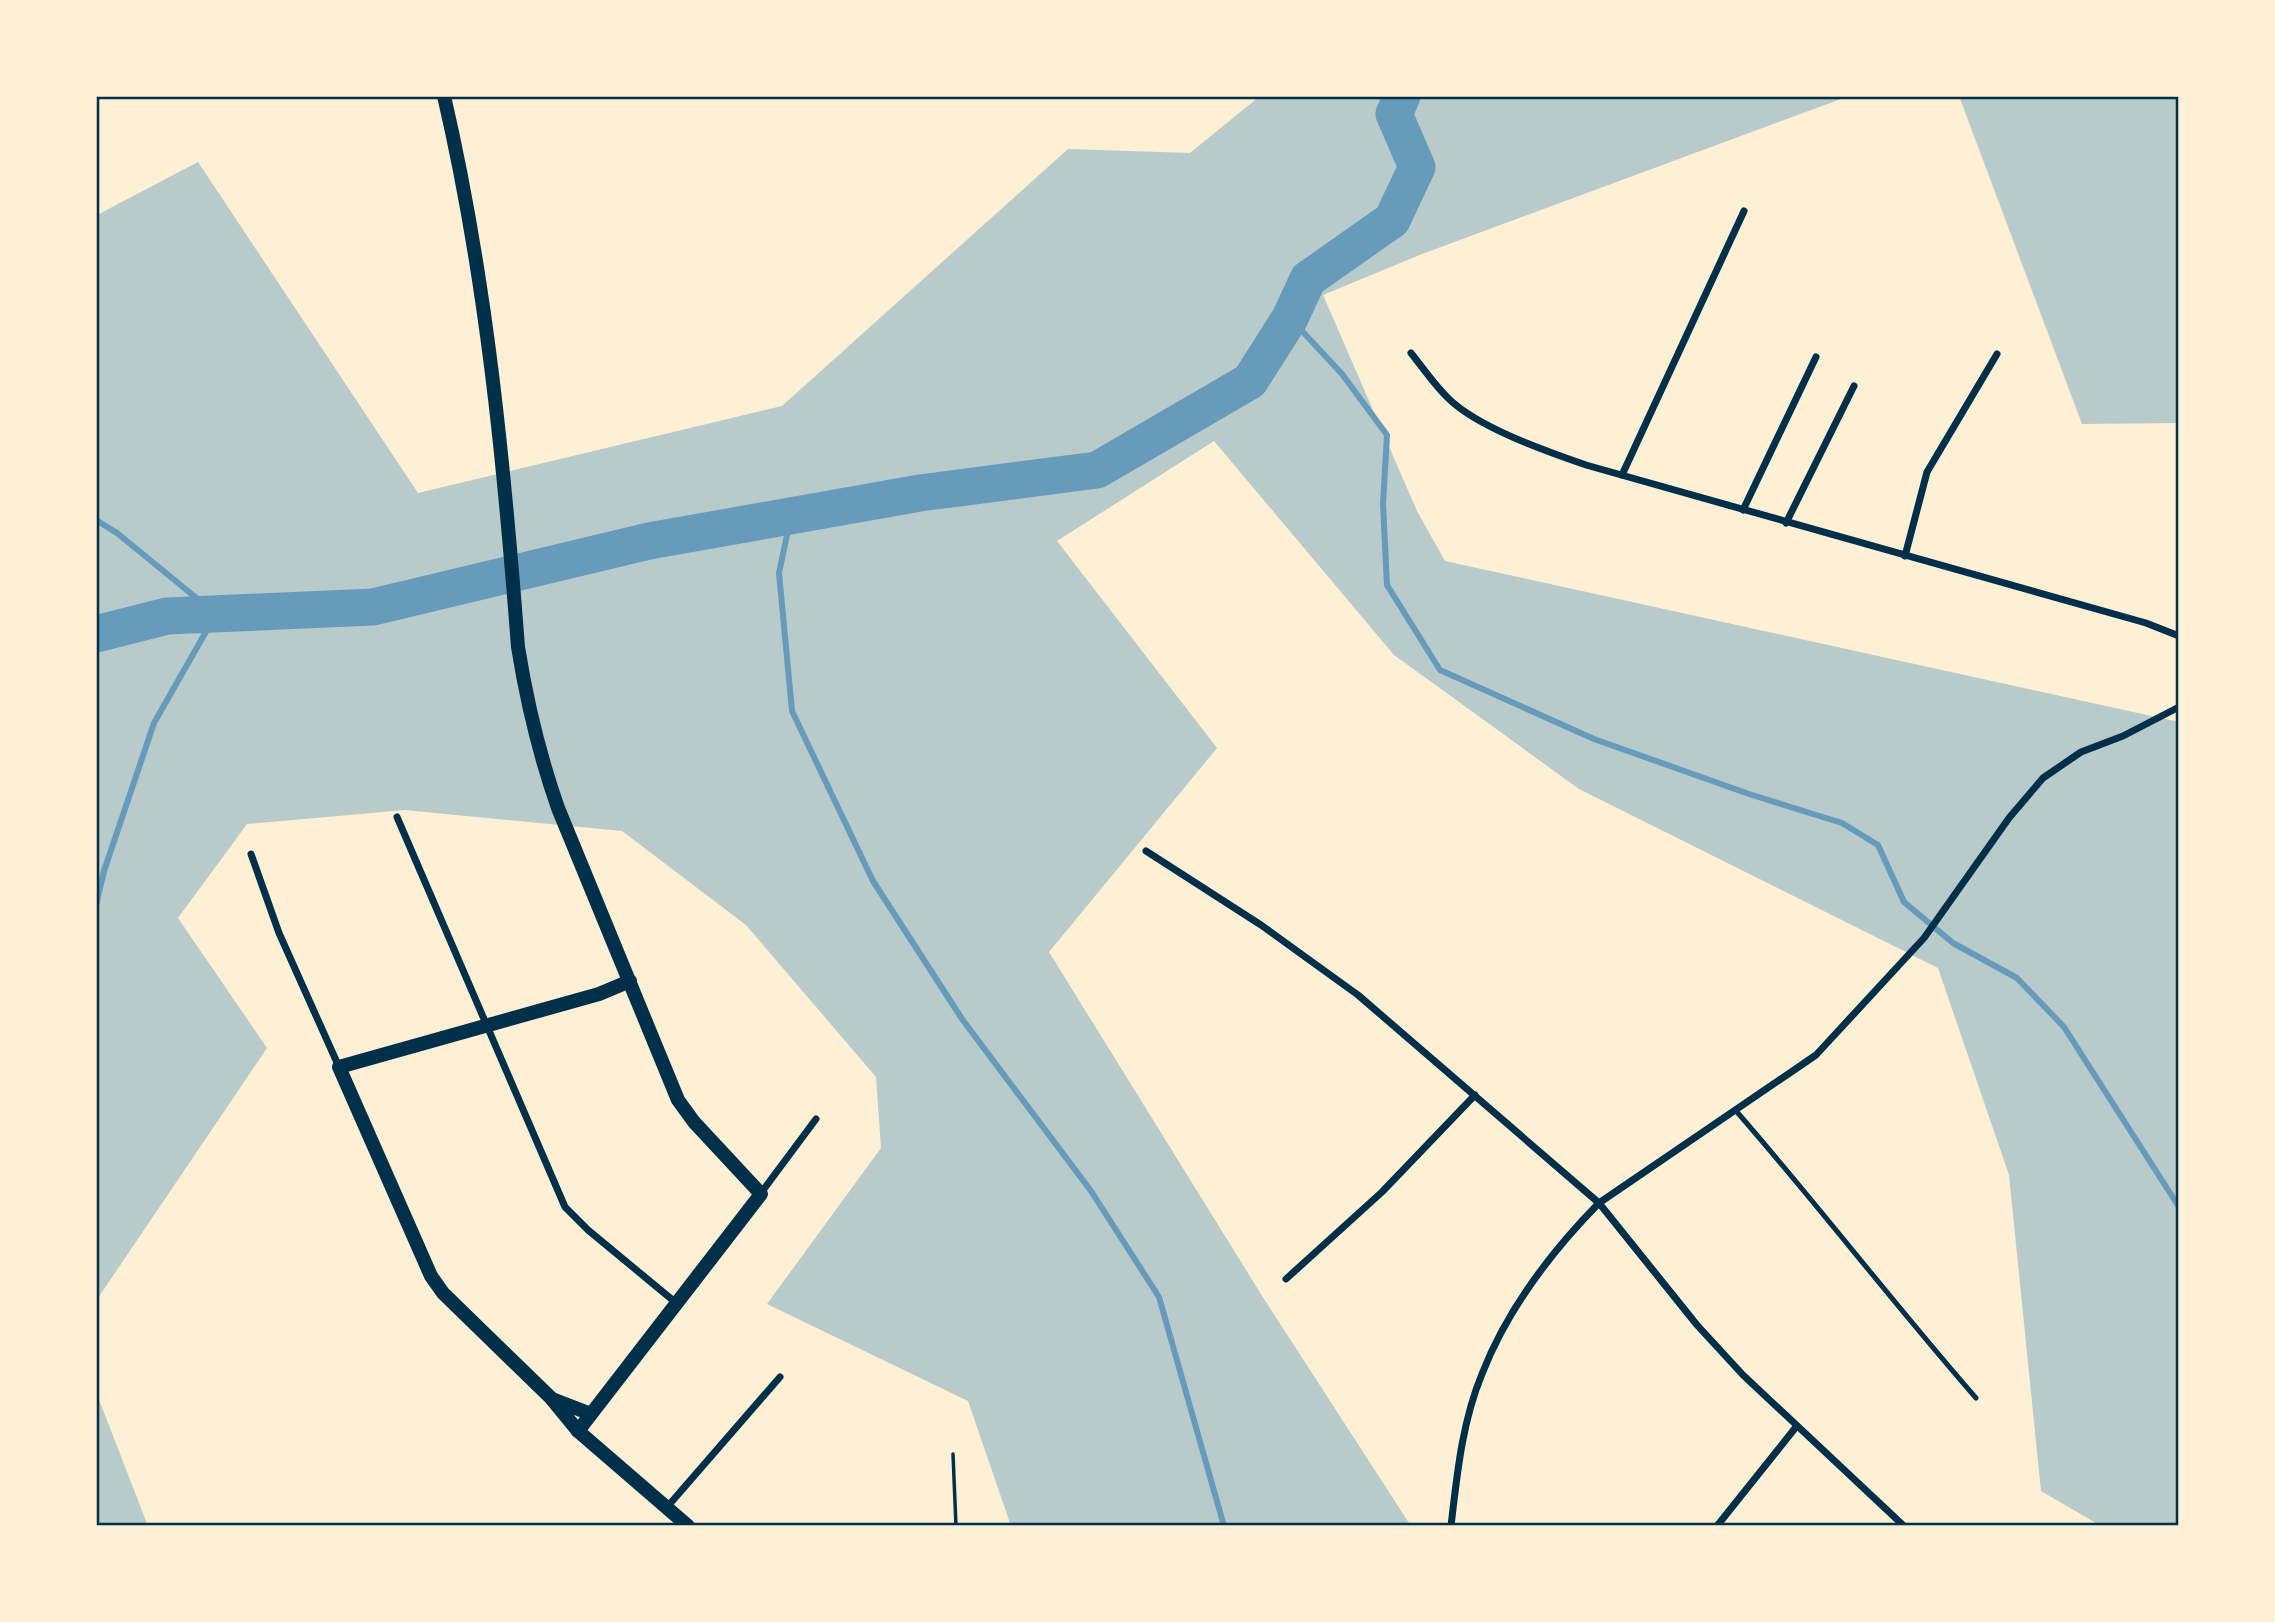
<svg xmlns="http://www.w3.org/2000/svg" width="2275" height="1622" font-family="'Exo 2',sans-serif">
  <style>
    .green { fill: #b9caca }
    .lines { fill: none; stroke-linecap: round; stroke-linejoin: round }
    .stream { stroke: #669bbc; stroke-width: 6 }
    .river { stroke: #669bbc; stroke-width: 37 }
    .path { stroke: #003049; stroke-width: 3.5 }
    .service { stroke: #003049; stroke-width: 5 }
    .minor { stroke: #003049; stroke-width: 7 }
    .secondary { stroke: #003049; stroke-width: 14 }
    .neatline { fill: none; stroke: #003049; stroke-width: 2.5 }
  </style>
  <rect width="100%" height="100%" fill="#fdf0d5"/>
  <g class="green">
    <polygon points="1260,96 1849,96 1422,254 1323,295 1417,511 1445,561 2179,722 2179,962 2176,965 2179,974 2179,1526 2101,1526 2041,1491 2009,1175 1938,968 1579,789 1394,655 1214,441 1057,541 1217,748 1049,952 1264,1299 1411,1526 1011,1526 968,1401 767,1304 881,1148 876,1077 746,925 622,831 405,810 247,824 178,918 267,1048 96,1301 96,212 99,214 198,162 418,493 782,406 1068,149 1190,153"/>
    <polygon points="1959,96 2179,96 2179,423 2082,424"/>
    <polygon points="96,1392 148,1526 96,1526"/>
  </g>
  <g class="lines">
    <g class="stream">
      <polyline points="1290,318 1342,374 1387,435 1383,504 1387,585 1440,670 1594,739 1749,794 1842,823 1878,845 1904,902 1953,943 2017,978 2064,1027 2179,1207"/>
      <polyline points="791,516 779,573 792,711 873,881 962,1019 1091,1191 1159,1297 1224,1526"/>
      <polyline points="96,520 117,533 216,614 154,723 104,871 96,905"/>
    </g>
    <polyline class="river" points="96,634 167,616 373,607 649,541 920,493 1097,470 1250,381 1290,318 1308,279 1392,220 1417,167 1394,114 1402,96"/>
    <polyline class="path" points="953,1454 956,1526"/>
    <path class="service" d="M1737 1112C1818 1205 1894 1304 1976 1398"/>
    <g class="minor">
      <path d="M1411 353C1423 368 1435 386 1449 399 1479 428 1546 451 1586 465L2146 623 2179 636"/>
      <polyline points="1622,475 1744,211"/>
      <polyline points="1743,510 1816,357"/>
      <polyline points="1786,523 1854,386"/>
      <polyline points="1905,556 1927,472 1997,354"/>
      <polyline points="397,817 565,1207 588,1230 675,1302"/>
      <polyline points="1146,851 1261,925 1358,995 1599,1203 1697,1325 1743,1375 1904,1526"/>
      <polyline points="251,854 279,933 339,1067"/>
      <polyline points="761,1193 816,1119"/>
      <polyline points="1286,1279 1382,1192 1475,1095"/>
      <polyline points="668,1506 780,1377"/>
      <path d="M1451 1526C1457 1475 1462 1422 1482 1374 1507 1310 1551 1252 1599 1203L1816 1055 1924 938 2009 818 2043 778 2081 752 2123 736 2179 707"/>
      <polyline points="1717,1526 1796,1427"/>
    </g>
    <g class="secondary">
      <path d="M444 96C486 277 504 462 518 647 527 703 539 754 558 808L678 1100 694 1122 761 1194 578 1431"/>
      <polyline points="630,981 599,994 339,1067 431,1276 443,1293 551,1398 578,1431 688,1526"/>
      <polyline points="552,1399 591,1414"/>
    </g>
  </g>
  <rect width="2275" height="1622" fill="none" stroke="#fdf0d5" stroke-width="196"/>
  <rect x="98" y="98" width="2079" height="1426" class="neatline"/>
</svg>
